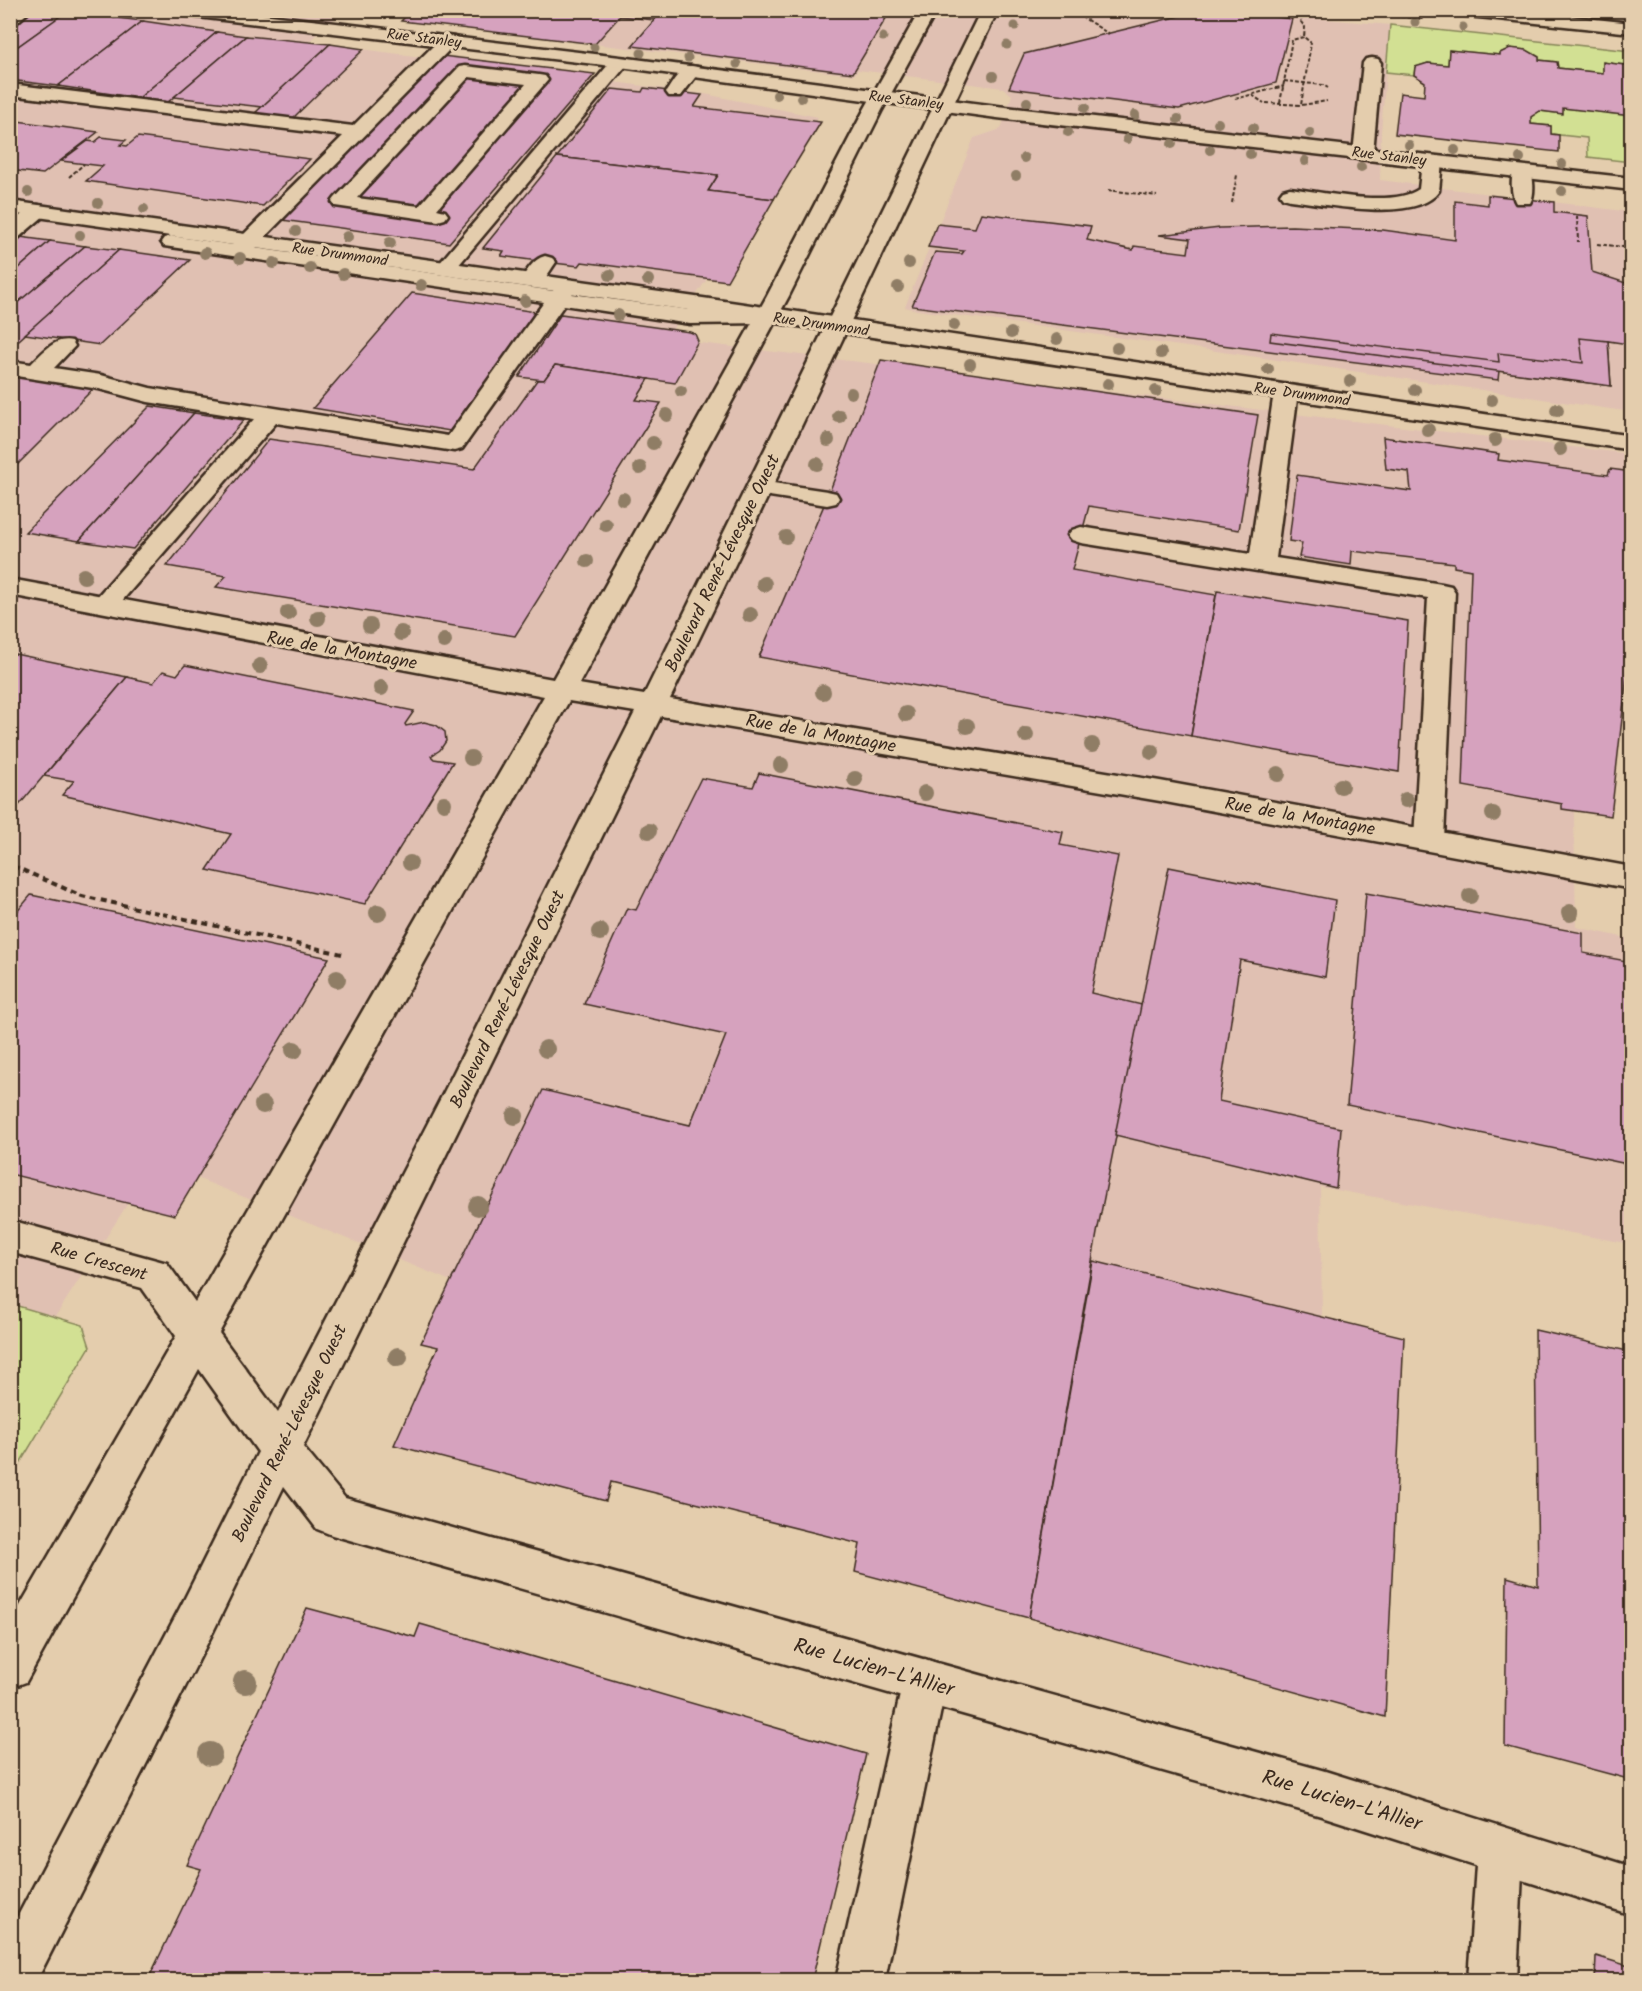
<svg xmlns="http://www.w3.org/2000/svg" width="1642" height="1991" font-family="Kalam,sans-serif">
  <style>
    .built { fill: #e0c0b2 }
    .green { fill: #d2e093; stroke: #868558; stroke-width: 1.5 }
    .building { fill: #d6a2be; stroke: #3b2a1e; stroke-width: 1.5 }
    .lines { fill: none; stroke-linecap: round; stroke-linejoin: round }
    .lane-casing { stroke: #3b2a1e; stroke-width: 5 }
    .street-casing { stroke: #3b2a1e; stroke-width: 5 }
    .secondary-casing { stroke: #3b2a1e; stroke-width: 5 }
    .path-far1 { stroke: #3b2a1e; stroke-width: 2; stroke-dasharray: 4 2; stroke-linecap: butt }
    .path { stroke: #3b2a1e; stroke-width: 4; stroke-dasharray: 6 4.5; stroke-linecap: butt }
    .lane { fill: #e4cdad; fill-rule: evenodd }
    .street { fill: #e4cdad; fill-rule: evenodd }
    .secondary { fill: #e4cdad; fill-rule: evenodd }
    .tree { fill: #8f7d65 }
    .labels { text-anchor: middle; stroke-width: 6; stroke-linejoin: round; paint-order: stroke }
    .far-street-label { font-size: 15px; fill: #3b2a1e; stroke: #e4cdad }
    .street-label { font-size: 18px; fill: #3b2a1e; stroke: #e4cdad }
    .near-street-label { font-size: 21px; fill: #3b2a1e; stroke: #e4cdad }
  </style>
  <rect width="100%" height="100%" fill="#e4cdad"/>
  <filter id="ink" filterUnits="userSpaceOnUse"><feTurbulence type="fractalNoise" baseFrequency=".0167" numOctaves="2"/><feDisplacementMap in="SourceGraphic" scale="12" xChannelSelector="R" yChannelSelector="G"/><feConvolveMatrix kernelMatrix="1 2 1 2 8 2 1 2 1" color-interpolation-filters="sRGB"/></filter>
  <g filter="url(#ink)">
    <g class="built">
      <polygon points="412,10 1228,10 1390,25 1381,132 1380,180 1631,212 1631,412 1202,349 917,310 905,307 974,138 1001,129 1012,95 1003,88 858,70 854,75 401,21"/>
      <polygon points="11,11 343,11 308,42 705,94 818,117 666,339 1631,454 1631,485 1573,763 1576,927 1631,939 1631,1244 1320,1187 1327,1636 155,1161 11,1386"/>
    </g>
    <g class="green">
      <path d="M1390 25 1631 51V66L1603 62V73L1558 68 1557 62 1539 60V57C1526 49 1515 46 1500 53V55L1449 50 1448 65 1428 63 1415 67 1414 75 1386 72Z"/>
      <polygon points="1563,108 1631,116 1631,162 1588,157 1587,138 1551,134 1551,126 1531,124 1531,117 1540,111 1562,114"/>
      <polygon points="11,1304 83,1325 90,1347 11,1478"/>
    </g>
    <g class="building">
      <polygon points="35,10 66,12 10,52 10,27"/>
      <polygon points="412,10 663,10 654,20 620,16 595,44 401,21"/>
      <polygon points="663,10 891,10 853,73 632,46"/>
      <polygon points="1204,10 1228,10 1292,19 1276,83 1179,109 1009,88 1024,54"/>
      <polygon points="66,12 143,21 58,86 10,80 10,52"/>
      <polygon points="143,21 217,32 139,98 58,86"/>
      <polygon points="217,32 246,36 168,102 139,98"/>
      <polygon points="246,36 330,44 262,107 174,97"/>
      <polygon points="330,44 364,49 293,118 255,113"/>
      <polygon points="1510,48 1527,50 1539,57 1539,60 1557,62 1558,68 1603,73 1603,62 1632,66 1632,116 1563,108 1563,114 1540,111 1531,117 1531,124 1551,126 1551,134 1559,135 1559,152 1395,134 1400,93 1424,96 1425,82 1414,75 1415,67 1428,63 1448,65 1449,50 1500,55 1500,53"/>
      <polygon points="442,56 595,74 449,243 282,220"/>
      <polygon points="644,88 702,95 694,107 821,122 774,199 708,191 718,175 557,157 612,89 642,92"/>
      <polygon points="10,120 98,132 43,174 10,170"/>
      <polygon points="101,137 126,140 120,145 127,146 138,137 310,159 263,206 86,181 103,166 61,161 88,141 95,142"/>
      <polygon points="557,157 718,175 708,191 774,199 727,281 582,262 579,266 545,262 501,256 504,251 483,248"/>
      <polygon points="1488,195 1554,202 1554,212 1588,216 1592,272 1632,285 1632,303 1626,303 1626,307 1632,308 1628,344 1608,341 1611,386 1499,371 1498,380 912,306 935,252 962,254 964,251 928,247 937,224 975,228 981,213 1091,226 1087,240 1133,250 1134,246 1188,253 1190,239 1159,235 1220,228 1292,226 1383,230 1455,240 1455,201 1488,205"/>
      <polygon points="20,237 50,241 10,276 10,245"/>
      <polygon points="50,241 85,246 10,309 10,276"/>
      <polygon points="85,246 119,250 10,348 10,309"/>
      <polygon points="119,250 190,260 100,345 25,334"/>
      <polygon points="412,293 536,312 450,431 313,408"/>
      <polygon points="561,314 690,332 695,334 698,341 675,383 555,365 544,380 519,377"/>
      <polygon points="1271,333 1499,362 1498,353 1583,363 1580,338 1608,341 1611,386 1270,341"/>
      <polygon points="881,360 1258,415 1239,530 1089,506 1072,570 1216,595 1191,736 759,657 827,498"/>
      <polygon points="555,365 649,379 636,400 661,403 515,636 216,587 226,576 167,566 269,439 474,469 537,380 544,380"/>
      <polygon points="10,374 94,388 10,472"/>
      <polygon points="150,406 194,413 79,541 25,532"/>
      <polygon points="194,413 244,420 133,549 79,541"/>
      <polygon points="1383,437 1499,454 1498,460 1608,475 1610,469 1632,472 1632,630 1611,816 1562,809 1562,804 1463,786 1471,570 1454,567 1454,563 1352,551 1351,565 1299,557 1302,543 1289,541 1297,475 1411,491 1409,472 1386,469"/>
      <polygon points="1217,591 1408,621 1399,772 1191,736"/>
      <polygon points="10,653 127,677 10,816"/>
      <polygon points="185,665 414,711 405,724 406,726 424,722 436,725 445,732 446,741 440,750 431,756 434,759 453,762 365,904 207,870 231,834 62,795 74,781 44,776 127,677 153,683 163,671 177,675"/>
      <polygon points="759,773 1063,832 1060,845 1118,856 1091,993 1142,1005 1097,1233 1029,1618 855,1572 860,1544 611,1482 606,1501 394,1445 438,1347 421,1343 543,1090 690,1125 726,1035 584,1004 627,908 636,910 701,778 753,787"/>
      <polygon points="1169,867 1335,900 1325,977 1240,960 1219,1101 1341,1128 1336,1188 1115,1135"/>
      <polygon points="1366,893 1583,933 1583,953 1632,962 1632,1165 1347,1105"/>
      <polygon points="31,895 329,958 175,1215 10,1174 10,920"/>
      <polygon points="1093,1261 1404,1337 1385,1717 1029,1618"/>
      <polygon points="1535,1330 1632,1352 1632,1780 1505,1746 1507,1577 1538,1586"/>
      <polygon points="307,1608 415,1637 420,1624 866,1754 812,1980 148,1980 201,1869 187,1865"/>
      <polygon points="1596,1956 1632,1967 1632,1980 1595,1980"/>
    </g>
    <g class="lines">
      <defs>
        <g id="lane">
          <polygon points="31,10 16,23 10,24 11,10"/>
          <path d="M448 36 454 37 457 41 454 45 254 248 444 275 438 273 434 269 438 265 614 58H626L629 62 626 66 452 273 445 275 553 291 559 281 567 280 575 281 578 286 572 294 690 310 766 309 774 311 777 316 774 321 766 323 690 324 564 305 462 449 454 451 276 423 114 610 105 612 96 610 92 604 96 598 254 419 148 402 99 389 10 375V361L31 364C43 353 54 337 72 341L75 346 54 368 101 375 150 388 448 436 544 302 164 246 161 242 164 238 171 236 233 245 343 136 10 95V84L353 126 442 37Z"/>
          <polygon points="1372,58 1378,59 1381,63 1373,153 1370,157 1356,157 1353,153 1363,63 1366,59"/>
          <path d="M465 66 539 75 545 76 548 80 437 209 445 211 448 215 445 219 438 221 335 206 332 202 335 198 459 67ZM469 77 526 84 419 206 357 198Z"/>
          <path d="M691 66 697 67 700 71 681 96H669L666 92C672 83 680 68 691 66Z"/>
          <path d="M1432 156 1439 158 1442 162 1439 191C1416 224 1325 204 1290 200L1283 198 1280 194 1283 190 1290 188C1322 192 1393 208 1419 189L1422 162 1425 158Z"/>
          <path d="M1522 166 1529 168C1534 176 1535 195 1530 203H1516C1511 195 1510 176 1515 168Z"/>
          <polygon points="38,205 45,207 48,211 45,215 17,239 10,241 10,224 31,207"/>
          <path d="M545 256 552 258 556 262C547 275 541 290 523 286L520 281C527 271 533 259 545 256Z"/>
          <polygon points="1286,385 1294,387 1298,392 1276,558 1442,584 1451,586 1455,592 1444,839 1440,847 1429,850 1418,847 1414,839 1428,598 1081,543 1072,540 1068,535 1072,530 1081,527 1250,554 1274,392 1278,387"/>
          <polygon points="760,481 827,491 836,493 839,498 836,503 827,505 751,493 748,488 751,483"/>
          <polygon points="925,1659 941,1665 947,1681 885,1980 836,1980 903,1681 909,1665"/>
        </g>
        <g id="street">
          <polygon points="173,10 228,10 620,57 997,106 1632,178 1632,190 997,118 620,67 181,15"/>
          <polygon points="10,201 724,301 1632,436 1632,450 724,315 10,213"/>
          <polygon points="1500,1828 1517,1834 1523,1851 1517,1980 1468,1980 1477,1851 1483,1834"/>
        </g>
        <g id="secondary">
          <path d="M920 10H937L882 110 789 296 579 684 644 695 981 10H998L772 488 670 699 1160 781 1632 867V889L1160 801 661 716 303 1447 345 1498 1325 1771 1632 1867V1915L1325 1817 332 1535 317 1529 284 1486 213 1632 37 1980H10V1931L183 1602 258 1452 199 1369 26 1682 10 1688V1623L176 1336 142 1288 10 1252V1220L167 1263 195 1302 544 696 10 595V579L553 679 767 296 864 110ZM569 701 635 712 445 1090 278 1413 219 1333Z"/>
          <polygon points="1451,10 1513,10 1632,23 1632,33 1459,15"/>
        </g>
      </defs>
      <use href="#lane" class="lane-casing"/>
      <use href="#street" class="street-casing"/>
      <use href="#secondary" class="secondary-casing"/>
      <g class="path-far1">
        <polyline points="1071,10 1109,34"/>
        <polyline points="1341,10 1423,19"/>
        <polyline points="1284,81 1323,85 1328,88"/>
        <polyline points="1252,95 1264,103"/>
        <polyline points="1235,99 1284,86"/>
        <polyline points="1266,103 1301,105 1311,43 1304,37 1305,27 1301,22 1303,10"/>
        <polyline points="1280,103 1292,40 1304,37"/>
        <polyline points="1302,105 1327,101"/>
        <polyline points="69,177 84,164"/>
        <polyline points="1108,190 1157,196"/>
        <polyline points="1232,203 1237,175"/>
        <polyline points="1577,216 1578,242"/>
        <polyline points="1597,244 1632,248"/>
      </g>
      <polyline class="path" points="13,866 82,896 342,954"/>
      <use href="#lane" class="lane"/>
      <use href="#street" class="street"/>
      <use href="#secondary" class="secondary"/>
    </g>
    <g class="tree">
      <circle cx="1415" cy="22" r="4.5"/>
      <circle cx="1015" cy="26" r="4.5"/>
      <circle cx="1463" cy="27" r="4.5"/>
      <circle cx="883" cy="37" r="4.5"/>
      <circle cx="1007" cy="45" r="4.5"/>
      <circle cx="594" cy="47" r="4.5"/>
      <circle cx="641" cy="53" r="4.5"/>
      <circle cx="688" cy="58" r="4.5"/>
      <circle cx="737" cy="64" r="4.5"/>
      <circle cx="993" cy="76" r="5"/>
      <circle cx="777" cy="95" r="5"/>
      <circle cx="801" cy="98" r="5"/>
      <circle cx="1027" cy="102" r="5"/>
      <circle cx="1085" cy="108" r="5"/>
      <circle cx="1135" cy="115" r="5"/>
      <circle cx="1178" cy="119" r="5"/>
      <circle cx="1218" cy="123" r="5"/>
      <circle cx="1253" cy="128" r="5"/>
      <circle cx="1068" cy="132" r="5"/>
      <circle cx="1310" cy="133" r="5"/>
      <circle cx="1127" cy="139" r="5"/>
      <circle cx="1172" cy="144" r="5"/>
      <circle cx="1409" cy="145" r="5"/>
      <circle cx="1210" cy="150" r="5"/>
      <circle cx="1455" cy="150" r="5"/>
      <circle cx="1250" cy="154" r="5"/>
      <circle cx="1024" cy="158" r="5"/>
      <circle cx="1520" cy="158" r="5"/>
      <circle cx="1305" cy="161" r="5"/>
      <circle cx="1562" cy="164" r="5"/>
      <circle cx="1361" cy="167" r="5"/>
      <circle cx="1016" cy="176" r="5"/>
      <circle cx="1562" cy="191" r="5"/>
      <circle cx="28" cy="192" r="5"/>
      <circle cx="98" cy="203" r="5"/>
      <circle cx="144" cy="209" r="5"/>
      <circle cx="296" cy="231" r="5"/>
      <circle cx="80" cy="235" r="5"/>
      <circle cx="347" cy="237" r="6"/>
      <circle cx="390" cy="243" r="6"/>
      <circle cx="205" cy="253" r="6"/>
      <circle cx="240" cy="258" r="6"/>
      <circle cx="274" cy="263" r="6"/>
      <circle cx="909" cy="263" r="6"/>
      <circle cx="310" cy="268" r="6"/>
      <circle cx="343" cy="274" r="6"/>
      <circle cx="610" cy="275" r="6"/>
      <circle cx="648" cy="280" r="6"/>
      <circle cx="421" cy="285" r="6"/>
      <circle cx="898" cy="287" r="6"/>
      <circle cx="525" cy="301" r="6"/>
      <circle cx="618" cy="315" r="6"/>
      <circle cx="954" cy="325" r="6"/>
      <circle cx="1011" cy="333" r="6"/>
      <circle cx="1057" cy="339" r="6"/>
      <circle cx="1117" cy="348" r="6"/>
      <circle cx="1161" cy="353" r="6"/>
      <circle cx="970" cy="364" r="6"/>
      <circle cx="1268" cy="369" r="6"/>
      <circle cx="1350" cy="381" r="6"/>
      <circle cx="1108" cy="384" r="6"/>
      <circle cx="1415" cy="390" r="6"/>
      <circle cx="681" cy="391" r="6"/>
      <circle cx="1156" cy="391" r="6"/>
      <circle cx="851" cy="393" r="6"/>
      <circle cx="1492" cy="400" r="6"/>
      <circle cx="1557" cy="410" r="7"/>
      <circle cx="667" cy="415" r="7"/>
      <circle cx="839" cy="416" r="7"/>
      <circle cx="1428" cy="430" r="7"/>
      <circle cx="828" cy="440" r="7"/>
      <circle cx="1495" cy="440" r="7"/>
      <circle cx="653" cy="443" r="7"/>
      <circle cx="1560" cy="449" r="7"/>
      <circle cx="817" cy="464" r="7"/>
      <circle cx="640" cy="468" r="7"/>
      <circle cx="623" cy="499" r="7"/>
      <circle cx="606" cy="525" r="7"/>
      <circle cx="786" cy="537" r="7"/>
      <circle cx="587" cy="561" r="7"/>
      <circle cx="84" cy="576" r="8"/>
      <circle cx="764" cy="584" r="8"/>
      <circle cx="288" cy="613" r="8"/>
      <circle cx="750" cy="615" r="8"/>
      <circle cx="318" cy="618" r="8"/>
      <circle cx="370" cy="626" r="8"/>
      <circle cx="401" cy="633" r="8"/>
      <circle cx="444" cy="641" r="8"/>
      <circle cx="260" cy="666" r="8"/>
      <circle cx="381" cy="688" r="8"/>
      <circle cx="823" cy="692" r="8"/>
      <circle cx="906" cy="714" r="8"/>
      <circle cx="967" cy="726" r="8"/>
      <circle cx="1026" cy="735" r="8"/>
      <circle cx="1092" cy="745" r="8"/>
      <circle cx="1152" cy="752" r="8"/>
      <circle cx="471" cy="758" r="8"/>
      <circle cx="781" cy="765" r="8"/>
      <circle cx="1278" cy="774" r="8"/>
      <circle cx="855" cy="779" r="8"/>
      <circle cx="1341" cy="786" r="8"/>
      <circle cx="925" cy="793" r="8"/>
      <circle cx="1406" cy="800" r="8"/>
      <circle cx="444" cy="803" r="8"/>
      <circle cx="1493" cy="814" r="8"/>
      <circle cx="649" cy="831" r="8"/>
      <circle cx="410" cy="863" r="8"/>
      <circle cx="1470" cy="896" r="8"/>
      <circle cx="378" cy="913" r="9"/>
      <circle cx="1570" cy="913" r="9"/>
      <circle cx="600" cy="932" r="9"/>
      <circle cx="337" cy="979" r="9"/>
      <circle cx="546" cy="1049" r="9"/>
      <circle cx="294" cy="1050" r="9"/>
      <circle cx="263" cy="1105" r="9"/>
      <circle cx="515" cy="1116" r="9"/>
      <circle cx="478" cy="1206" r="10"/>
      <circle cx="398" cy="1357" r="10"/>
      <circle cx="245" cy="1682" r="12"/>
      <circle cx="210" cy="1754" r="12"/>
    </g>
  </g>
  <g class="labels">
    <g class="far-street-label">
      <text transform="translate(424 38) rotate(7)" y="5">Rue Stanley</text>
      <text transform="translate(906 100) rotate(7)" y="5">Rue Stanley</text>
      <text transform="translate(1389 156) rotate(7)" y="5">Rue Stanley</text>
      <text transform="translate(340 254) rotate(8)" y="5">Rue Drummond</text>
      <text transform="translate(821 324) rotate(8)" y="5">Rue Drummond</text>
      <text transform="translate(1302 394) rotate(8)" y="5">Rue Drummond</text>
    </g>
    <g class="street-label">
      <text transform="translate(722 563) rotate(-64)" y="6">Boulevard René-Lévesque Ouest</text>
      <text transform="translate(342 650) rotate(10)" y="6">Rue de la Montagne</text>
      <text transform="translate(821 733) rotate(10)" y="6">Rue de la Montagne</text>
      <text transform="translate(1300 816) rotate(10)" y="6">Rue de la Montagne</text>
      <text transform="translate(507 999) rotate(-64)" y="6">Boulevard René-Lévesque Ouest</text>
      <text transform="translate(99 1261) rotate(16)" y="6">Rue Crescent</text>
      <text transform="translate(289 1433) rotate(-64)" y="6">Boulevard René-Lévesque Ouest</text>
    </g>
    <g class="near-street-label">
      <text transform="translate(874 1667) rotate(16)" y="7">Rue Lucien-L'Allier</text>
      <text transform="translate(1342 1800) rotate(17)" y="7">Rue Lucien-L'Allier</text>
    </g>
  </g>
  <rect width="1642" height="1991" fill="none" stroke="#e4cdad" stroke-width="36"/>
  <rect x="18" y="18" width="1606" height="1955" fill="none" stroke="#3b2a1e" stroke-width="2" filter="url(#ink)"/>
</svg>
